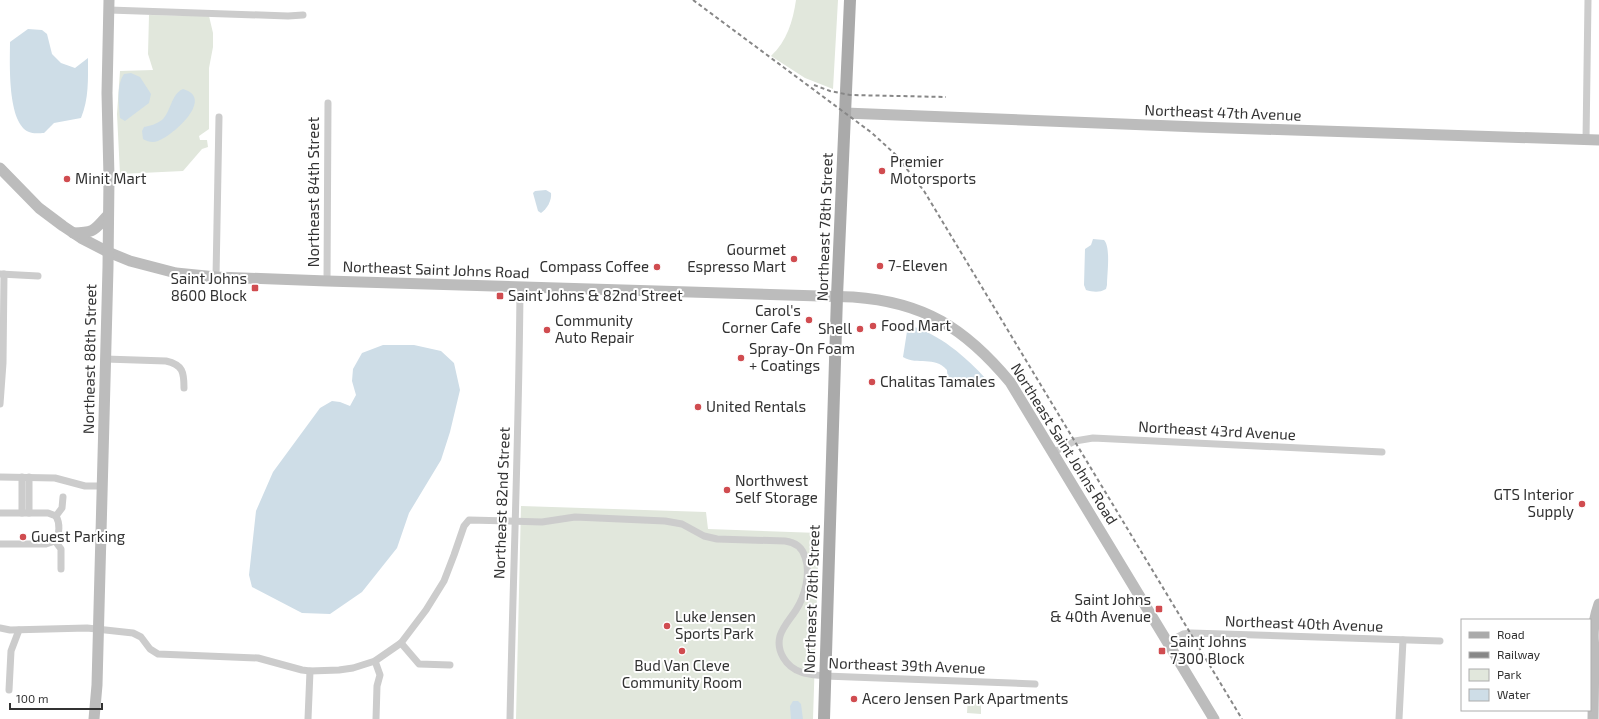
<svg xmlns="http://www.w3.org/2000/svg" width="1599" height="719" font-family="'Exo 2',sans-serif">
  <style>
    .green { fill: #e1e7dc }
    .water { fill: #cedde7 }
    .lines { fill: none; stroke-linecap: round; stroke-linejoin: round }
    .street { stroke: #ccc; stroke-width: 7 }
    .secondary { stroke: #bcbcbc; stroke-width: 11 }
    .primary { stroke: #aaa; stroke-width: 12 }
    .rail { stroke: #878787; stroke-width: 2; stroke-dasharray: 4 3; stroke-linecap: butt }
    .poi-dot { fill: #d04c50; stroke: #fff; stroke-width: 1.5 }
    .labels { text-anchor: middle; stroke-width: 4; stroke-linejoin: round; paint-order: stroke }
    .street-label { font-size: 15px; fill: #323232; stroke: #fff }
    .poi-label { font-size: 15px; fill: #323232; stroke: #fff; text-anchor: start }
  </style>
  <rect width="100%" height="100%" fill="#fff"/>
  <g class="green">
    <path d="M796 0H838L833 89 805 78 771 56C787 41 793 21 796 0Z"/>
    <polygon points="149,15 209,16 213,33 213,47 209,68 209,129 199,136 200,140 207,140 208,147 202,149 183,171 120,174 117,114 120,71 153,70 148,54"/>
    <polygon points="521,506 706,512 708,529 819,533 813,719 516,719"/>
    <polygon points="968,698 981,699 981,714 967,713"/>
  </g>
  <g class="water">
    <path d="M28 29 42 30 47 34 52 54 61 63 75 68 88 58C88 79 89 99 81 118L54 123 44 133C40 133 33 134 29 132 7 123 10 62 10 42Z"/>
    <path d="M131 73 140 77 151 94 149 103 125 121 120 118C119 105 116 85 124 74Z"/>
    <path d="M183 89C215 98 174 135 158 141 153 143 148 142 143 139L142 131 144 127C150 126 156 124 162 120 171 112 171 94 183 89Z"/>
    <path d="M546 190 551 193C552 200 547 209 541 213L538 211 533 193 535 191Z"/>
    <path d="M1093 239 1104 240C1111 247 1107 274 1107 285L1106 289C1099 293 1093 292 1086 290L1084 285 1085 249 1091 245Z"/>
    <path d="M908 325C940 334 965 356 987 380 982 394 964 388 952 387L948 383 947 370C934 355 918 366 903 357Z"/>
    <polygon points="383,345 414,345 441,351 454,363 460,390 450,432 441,460 409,513 397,548 362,592 330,614 302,613 252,587 249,575 256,511 273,472 320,408 332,401 340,402 350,406 356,395 352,381 353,369 362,353"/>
    <polygon points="793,701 798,701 801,704 803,719 791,719 790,706"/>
  </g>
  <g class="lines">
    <g class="street">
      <polyline points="109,10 288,16 303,15"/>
      <polyline points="1586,140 1588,0"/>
      <polyline points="0,274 38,276"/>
      <polyline points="216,277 219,117"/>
      <polyline points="327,281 328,103"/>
      <path d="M105 359 166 361C183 365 184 372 184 388"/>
      <polyline points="0,404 3,363 4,274"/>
      <polyline points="1054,452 1075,441 1093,438 1382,452"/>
      <polyline points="0,477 55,478 85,486 102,486"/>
      <polyline points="0,513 48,513 56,516"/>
      <polyline points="22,513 22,477"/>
      <polyline points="29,513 29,477"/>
      <polyline points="56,516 62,508 63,497"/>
      <polyline points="55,541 61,549 61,569"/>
      <path d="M55 541C60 534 60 523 56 516"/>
      <polyline points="0,544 46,544 55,541"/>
      <path d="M0 628 10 630 87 628 133 633 141 637 150 649 158 654 258 658 302 670 310 671 339 670 353 668 375 661 401 643 426 610 444 581 454 555 464 526 469 520 542 522 575 517 665 521 682 524 704 536 717 539 785 541C794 542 802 547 805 557 811 573 805 596 796 610 791 618 783 626 780 636 776 651 786 667 801 672 809 675 817 675 825 676L1035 684"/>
      <polyline points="1168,642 1183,634 1191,633 1440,641"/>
      <polyline points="401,643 419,664 450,665"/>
      <polyline points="375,661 380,675 377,686 376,719"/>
      <polyline points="9,690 11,651 19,630"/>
      <polyline points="308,719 310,671"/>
      <path d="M510 719C513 575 519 431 520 288"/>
      <polyline points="1399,719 1403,640"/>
    </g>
    <g class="secondary">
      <polyline points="845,113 1198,127 1599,140"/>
      <path d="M0 168 39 208 63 226 81 238 108 252 130 261 176 273 216 277 327 281 853 297C924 302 965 328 1010 382L1214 719"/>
      <path d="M73 233C96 232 93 231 108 215"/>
      <polyline points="94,719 97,685 108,267 109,178 107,93 109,0"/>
      <path d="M1593 719 1594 647C1592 633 1594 618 1599 604"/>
    </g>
    <polyline class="primary" points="824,719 837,296 850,0"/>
    <g class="rail">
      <polyline points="693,0 872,133 896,155 924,191 1242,719"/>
      <polyline points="814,85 830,91 850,95 946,97"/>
    </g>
  </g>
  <g class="poi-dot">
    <circle cx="882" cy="171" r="4"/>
    <circle cx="67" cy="179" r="4"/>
    <circle cx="794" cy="259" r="4"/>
    <circle cx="880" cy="266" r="4"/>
    <circle cx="657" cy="267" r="4"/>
    <rect x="251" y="284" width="8" height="8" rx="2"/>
    <rect x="496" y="292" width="8" height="8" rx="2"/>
    <circle cx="809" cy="320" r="4"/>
    <circle cx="873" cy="326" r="4"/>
    <circle cx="860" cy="329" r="4"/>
    <circle cx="547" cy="330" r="4"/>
    <circle cx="741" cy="358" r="4"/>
    <circle cx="872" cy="382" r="4"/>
    <circle cx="698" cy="407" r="4"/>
    <circle cx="727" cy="490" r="4"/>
    <circle cx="1582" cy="504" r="4"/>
    <circle cx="23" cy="537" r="4"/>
    <rect x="1155" y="605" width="8" height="8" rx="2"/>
    <circle cx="667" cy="626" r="4"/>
    <circle cx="682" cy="651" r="4"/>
    <rect x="1158" y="647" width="8" height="8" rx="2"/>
    <circle cx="854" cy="699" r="4"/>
  </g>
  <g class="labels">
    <g class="street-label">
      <text transform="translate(1223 113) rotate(2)" y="5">Northeast 47th Avenue</text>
      <text transform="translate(314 192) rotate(-90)" y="5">Northeast 84th Street</text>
      <text transform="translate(825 227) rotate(-88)" y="5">Northeast 78th Street</text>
      <text transform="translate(436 270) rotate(2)" y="5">Northeast Saint Johns Road</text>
      <text transform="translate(90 359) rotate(-89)" y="5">Northeast 88th Street</text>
      <text transform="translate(1217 431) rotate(3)" y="5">Northeast 43rd Avenue</text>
      <text transform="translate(1064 444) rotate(58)" y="5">Northeast Saint Johns Road</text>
      <text transform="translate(502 503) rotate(-88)" y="5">Northeast 82nd Street</text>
      <text transform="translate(812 599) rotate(-88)" y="5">Northeast 78th Street</text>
      <text transform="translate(1304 624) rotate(2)" y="5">Northeast 40th Avenue</text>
      <text transform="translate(907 666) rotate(2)" y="5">Northeast 39th Avenue</text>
    </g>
    <g class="poi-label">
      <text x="890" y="167">Premier<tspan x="890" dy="17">Motorsports</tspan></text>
      <text x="75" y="184">Minit Mart</text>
      <text x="786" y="255" text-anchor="end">Gourmet<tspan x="786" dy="17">Espresso Mart</tspan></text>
      <text x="888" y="271">7-Eleven</text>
      <text x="649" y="272" text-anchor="end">Compass Coffee</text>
      <text x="247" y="284" text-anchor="end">Saint Johns<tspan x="247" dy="17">8600 Block</tspan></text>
      <text x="508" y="301">Saint Johns &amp; 82nd Street</text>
      <text x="801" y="316" text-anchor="end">Carol's<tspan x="801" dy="17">Corner Cafe</tspan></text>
      <text x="555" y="326">Community<tspan x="555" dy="17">Auto Repair</tspan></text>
      <text x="881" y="331">Food Mart</text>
      <text x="852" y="334" text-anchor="end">Shell</text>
      <text x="749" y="354">Spray-On Foam<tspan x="749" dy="17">+ Coatings</tspan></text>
      <text x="880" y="387">Chalitas Tamales</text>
      <text x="706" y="412">United Rentals</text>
      <text x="735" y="486">Northwest<tspan x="735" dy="17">Self Storage</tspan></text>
      <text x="1574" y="500" text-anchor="end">GTS Interior<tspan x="1574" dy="17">Supply</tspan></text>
      <text x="31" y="542">Guest Parking</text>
      <text x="1151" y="605" text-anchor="end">Saint Johns<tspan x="1151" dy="17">&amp; 40th Avenue</tspan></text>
      <text x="675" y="622">Luke Jensen<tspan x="675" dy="17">Sports Park</tspan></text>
      <text x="1170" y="647">Saint Johns<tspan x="1170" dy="17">7300 Block</tspan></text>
      <text x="682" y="671" text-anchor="middle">Bud Van Cleve<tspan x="682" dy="17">Community Room</tspan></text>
      <text x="862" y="704">Acero Jensen Park Apartments</text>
    </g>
  </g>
  <rect x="1461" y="619" width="130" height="92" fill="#ffffff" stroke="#adadad"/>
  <rect x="1469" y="632" width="20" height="6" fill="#aaaaaa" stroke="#adadad"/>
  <text x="1497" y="639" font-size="12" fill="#323232">Road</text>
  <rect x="1469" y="652" width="20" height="6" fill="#878787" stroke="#adadad"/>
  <text x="1497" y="659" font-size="12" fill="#323232">Railway</text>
  <rect x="1469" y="669" width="20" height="12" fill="#e1e7dc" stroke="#adadad"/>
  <text x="1497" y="679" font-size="12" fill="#323232">Park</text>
  <rect x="1469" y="689" width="20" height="12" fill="#cedde7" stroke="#adadad"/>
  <text x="1497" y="699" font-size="12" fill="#323232">Water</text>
  <path d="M10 703v6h92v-6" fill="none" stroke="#323232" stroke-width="2"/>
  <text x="16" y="703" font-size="12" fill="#323232" stroke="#ffffff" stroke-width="3" paint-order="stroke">100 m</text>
</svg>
